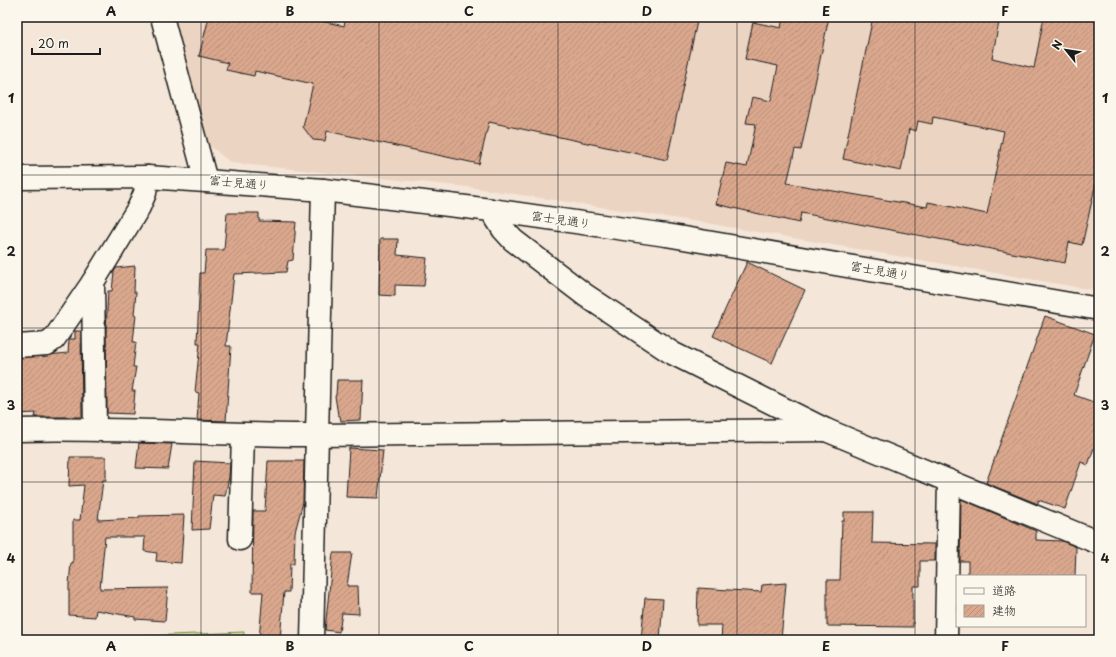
<svg xmlns="http://www.w3.org/2000/svg" width="1116" height="657" font-family="'Playpen Sans','Klee One',sans-serif">
  <style>
    .built { fill: #ecd4c2 }
    .grass { fill: #cbe095; stroke: #747e58 }
    .building { fill: url(#building-hatch); stroke: #1c1c1c }
    .lines { fill: none; stroke-linecap: round; stroke-linejoin: round }
    .minor-casing { stroke: #1c1c1c; stroke-width: 25 }
    .minor { stroke: #fbf7ec; stroke-width: 22 }
    .grid { fill: none; stroke: #1c1c1c; stroke-width: 1; stroke-opacity: 0.55 }
    .labels { text-anchor: middle; stroke-width: 3.5; stroke-linejoin: round; paint-order: stroke }
    .street-label { font-size: 12px; fill: #1c1c1c; stroke: #fbf7ec }
    .neatline { fill: none; stroke: #1c1c1c; stroke-width: 1.5 }
    .grid-label { font-size: 13px; text-anchor: middle; font-weight: bold; fill: #1c1c1c }
  </style>
  <defs>
    <pattern id="building-hatch" width="6" height="6" patternUnits="userSpaceOnUse"><rect width="6" height="6" fill="#daa78d"/><path d="M-1 1l2-2M0 6l6-6M5 7l2-2" fill="none" stroke="#ba8f79"/></pattern>
  </defs>
  <rect width="100%" height="100%" fill="#f4e7d9"/>
  <filter id="ink" filterUnits="userSpaceOnUse"><feTurbulence type="fractalNoise" baseFrequency=".025" numOctaves="2"/><feDisplacementMap in="SourceGraphic" scale="8" xChannelSelector="R" yChannelSelector="G"/><feConvolveMatrix kernelMatrix="1 2 1 2 8 2 1 2 1" color-interpolation-filters="sRGB"/></filter>
  <g filter="url(#ink)">
    <polygon class="built" points="173,17 1099,17 1099,291 706,223 468,187 231,163 205,142"/>
    <polygon class="grass" points="244,632 243,640 123,640 123,637"/>
    <g class="building">
      <polygon points="209,17 304,17 344,26 346,17 698,17 667,160 489,122 479,164 327,131 325,141 313,140 303,127 313,84 255,71 254,76 226,70 228,63 199,56"/>
      <polygon points="783,17 829,17 801,150 795,149 787,183 927,207 928,202 987,214 1004,131 933,117 932,124 918,121 916,131 909,129 901,171 843,159 873,17 1000,17 992,58 1034,68 1044,17 1099,17 1099,169 1082,245 1069,242 1065,263 801,213 799,223 716,204 726,163 747,167 756,124 746,123 752,97 771,101 778,66 745,59 753,22 781,28"/>
      <polygon points="227,213 259,213 259,221 296,222 293,260 288,261 286,272 234,274 226,346 231,346 226,421 197,420 199,393 195,392 200,343 197,343 200,273 204,273 206,250 224,250"/>
      <polygon points="380,239 398,239 397,255 427,258 424,286 395,285 395,296 379,295"/>
      <polygon points="747,262 805,290 772,363 713,336"/>
      <polygon points="135,266 134,292 136,292 134,315 136,315 133,342 136,342 133,367 136,367 132,391 135,391 133,414 107,413 106,331 108,291 112,291 114,272 116,268"/>
      <polygon points="1045,316 1095,334 1074,395 1099,404 1099,434 1088,465 1081,462 1065,509 1038,500 1038,504 986,483"/>
      <polygon points="75,331 81,331 82,417 35,417 36,413 17,414 17,358 68,353 69,339 75,339"/>
      <polygon points="337,380 363,380 361,420 341,421 340,416 338,415 335,396 336,395"/>
      <polygon points="139,443 172,444 168,469 136,468"/>
      <polygon points="349,448 383,450 378,498 346,497"/>
      <polygon points="70,457 106,457 106,480 103,480 98,520 139,518 139,516 184,515 181,563 156,561 157,553 144,551 145,537 105,537 100,589 168,588 165,621 135,619 135,617 96,610 95,617 69,615 69,584 71,563 73,563 73,520 80,520 84,485 69,486"/>
      <polygon points="195,461 230,463 229,477 225,496 213,495 209,529 192,530"/>
      <polygon points="268,461 304,461 303,502 295,532 294,564 290,564 289,592 284,592 280,640 259,640 263,592 252,592 253,511 265,511"/>
      <polygon points="961,499 1036,531 1036,540 1062,541 1076,547 1075,576 968,576 968,561 960,561"/>
      <polygon points="844,512 873,512 872,543 935,544 935,561 920,561 920,586 913,586 913,627 827,626 827,580 840,580 842,521 844,521"/>
      <polygon points="333,553 352,553 347,586 358,586 359,614 342,613 339,632 325,630"/>
      <polygon points="786,583 781,640 721,640 722,625 697,625 698,588 761,592 762,585"/>
      <polygon points="645,598 663,599 660,640 641,640"/>
    </g>
    <g class="lines">
      <defs>
        <g id="minor">
          <polyline points="162,17 206,181"/>
          <polyline points="17,178 147,177 206,181 323,190 491,210 666,235 1099,309"/>
          <polyline points="491,210 503,229 513,240 585,295 672,353 826,430 1099,543"/>
          <polyline points="93,282 95,428"/>
          <polyline points="17,346 47,344 54,339 93,282 139,207 145,193 147,177"/>
          <path d="M17 430C117 427 216 435 316 435L826 430"/>
          <polyline points="240,539 243,435"/>
          <polyline points="312,640 323,190"/>
          <polyline points="946,640 949,481"/>
        </g>
      </defs>
      <use href="#minor" class="minor-casing"/>
      <use href="#minor" class="minor"/>
    </g>
  </g>
  <path class="grid" d="M201 17V640M379 17V640M558 17V640M737 17V640M915 17V640M17 175H1099M17 328H1099M17 482H1099"/>
  <g class="labels">
    <g class="street-label">
      <text transform="translate(239 183) rotate(5)" y="4">富士見通り</text>
      <text transform="translate(561 220) rotate(8)" y="4">富士見通り</text>
      <text transform="translate(880 271) rotate(10)" y="4">富士見通り</text>
    </g>
  </g>
  <rect width="1116" height="657" fill="none" stroke="#fbf7ec" stroke-width="44"/>
  <rect x="956" y="575" width="130" height="52" fill="#fbf7ec" stroke="#a29f99"/>
  <rect x="964" y="588" width="20" height="6" fill="#fbf7ec" stroke="#a29f99"/>
  <text x="992" y="595" font-size="12" fill="#1c1c1c">道路</text>
  <rect x="964" y="605" width="20" height="12" fill="url(#building-hatch)" stroke="#a29f99"/>
  <text x="992" y="615" font-size="12" fill="#1c1c1c">建物</text>
  <g transform="translate(1066 50) rotate(300)" stroke="#fbf7ec" stroke-width="3" paint-order="stroke">
  <path d="M0-3L7 15L0 10L-7 15Z" fill="#1c1c1c"/>
  <text y="-6" font-size="11" font-weight="bold" text-anchor="middle" fill="#1c1c1c">N</text>
  </g>
  <path d="M32 48v6h68v-6" fill="none" stroke="#1c1c1c" stroke-width="2"/>
  <text x="38" y="48" font-size="12" fill="#1c1c1c" stroke="#fbf7ec" stroke-width="3" paint-order="stroke">20 m</text>
  <rect x="22" y="22" width="1072" height="613" class="neatline"/>
  <g class="grid-label">
    <text x="111" y="16">A</text>
    <text x="290" y="16">B</text>
    <text x="469" y="16">C</text>
    <text x="647" y="16">D</text>
    <text x="826" y="16">E</text>
    <text x="1005" y="16">F</text>
    <text x="11" y="103">1</text>
    <text x="1105" y="103">1</text>
    <text x="11" y="256">2</text>
    <text x="1105" y="256">2</text>
    <text x="11" y="410">3</text>
    <text x="1105" y="410">3</text>
    <text x="11" y="563">4</text>
    <text x="1105" y="563">4</text>
    <text x="111" y="651">A</text>
    <text x="290" y="651">B</text>
    <text x="469" y="651">C</text>
    <text x="647" y="651">D</text>
    <text x="826" y="651">E</text>
    <text x="1005" y="651">F</text>
  </g>
</svg>
